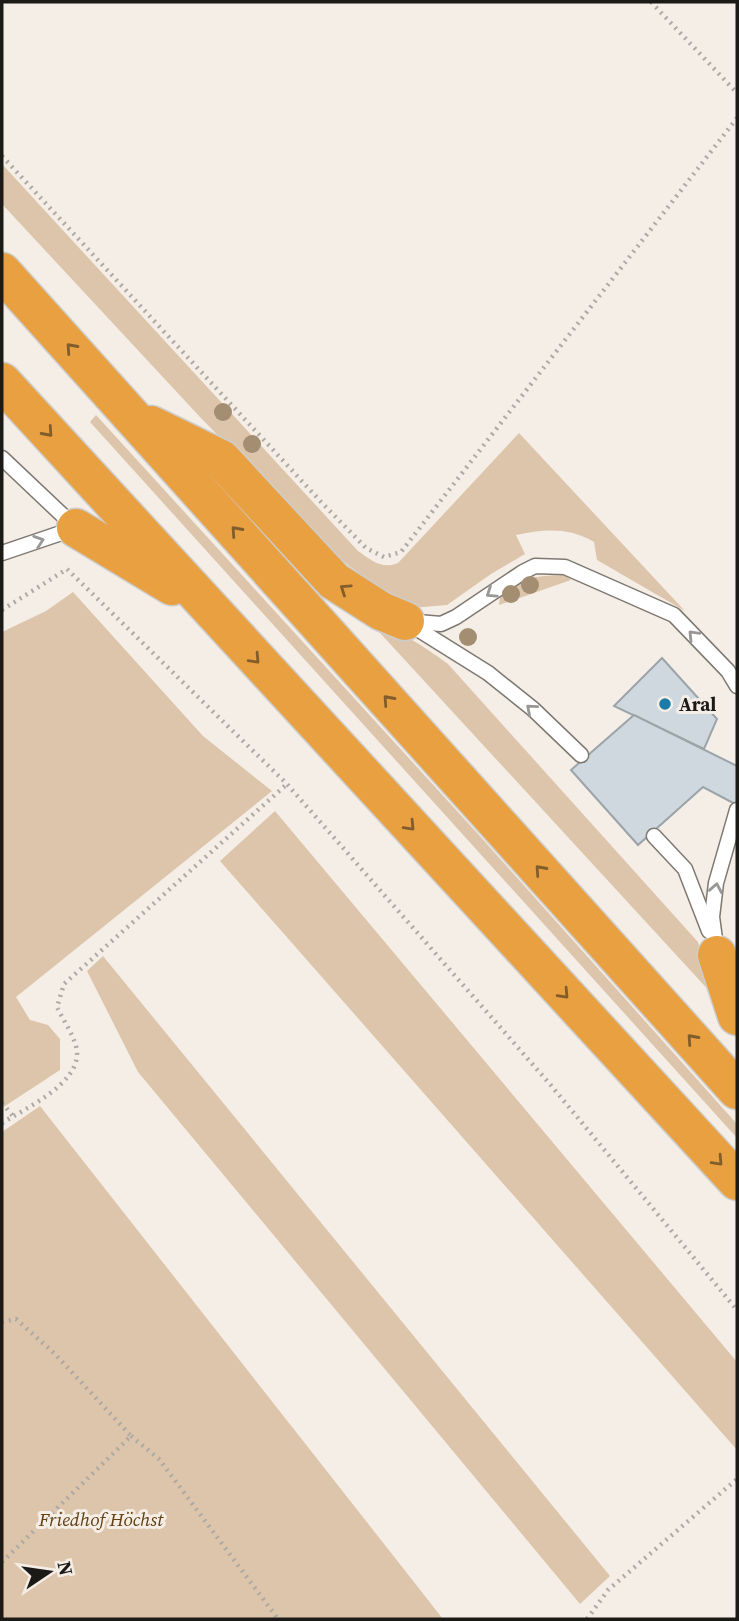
<svg xmlns="http://www.w3.org/2000/svg" width="739" height="1621" font-family="'Source Serif 4',serif">
  <style>
    .green { fill: #ddc5ab }
    .building { fill: #cfd8de; stroke: #9ba4a9; stroke-width: 2 }
    .lines { fill: none; stroke-linecap: round; stroke-linejoin: round }
    .lane-casing { stroke: #7e7871; stroke-width: 17 }
    .highway-casing { stroke: #cdcdcc; stroke-width: 41 }
    .path { stroke: #aea9a3; stroke-width: 4.5; stroke-dasharray: 2 5; stroke-linecap: butt }
    .lane { stroke: #fff; stroke-width: 14 }
    .highway { stroke: #e8a041; stroke-width: 38 }
    .tree { fill: #a48e72 }
    .oneway { stroke: #825d2c }
    .oneway2 { stroke: #999897 }
    .poi-dot { fill: #1d7ba8; stroke: #f5eee7; stroke-width: 2.5 }
    .labels { text-anchor: middle; stroke-width: 6; stroke-linejoin: round; paint-order: stroke }
    .poi-label { font-size: 19px; font-weight: bold; fill: #1c1a17; stroke: #f5eee7; text-anchor: start }
    .park-label { font-size: 19px; font-style: italic; fill: #624013; stroke: #f5eee7 }
  </style>
  <rect width="100%" height="100%" fill="#f5eee7"/>
  <g class="green">
    <path d="M2 164 358 551C371 560 382 570 398 563L519 433 685 611 597 560 594 542C569 527 544 529 516 535L525 554 491 574 447 605 411 608 365 583 364 577 332 553 200 417 2 204Z"/>
    <polygon points="96,415 479,835 737,1124 737,1138 90,422"/>
    <path d="M565 575 571 580 499 605 500 596C524 576 535 576 565 575Z"/>
    <polygon points="73,592 203,736 272,791 16,997 30,1020 48,1025 60,1039 60,1070 2,1108 2,632 46,611"/>
    <path d="M369 621C398 629 423 646 448 664L698 942 713 995Z"/>
    <polygon points="275,811 737,1362 737,1450 220,861"/>
    <polygon points="103,956 610,1576 580,1604 138,1072 87,971"/>
    <polygon points="40,1106 443,1619 2,1619 2,1132"/>
  </g>
  <g class="building">
    <polygon points="662,658 717,719 704,749 614,706"/>
    <polygon points="634,715 737,766 737,805 703,787 638,845 571,770"/>
  </g>
  <g class="lines">
    <defs>
      <g id="lane">
        <polyline points="2,458 76,528 2,553"/>
        <polyline points="406,621 441,624 456,617 523,572 535,566 565,567 674,615 728,671 737,686"/>
        <polyline points="408,623 488,673 533,709 581,755"/>
        <polyline points="654,836 685,869 709,931"/>
        <polyline points="717,954 712,917 716,883 737,810"/>
      </g>
      <g id="highway">
        <polyline points="2,272 737,1090"/>
        <polyline points="2,382 737,1181"/>
        <polyline points="151,425 221,459 334,581 381,611 405,621"/>
        <polyline points="76,528 172,586"/>
        <polyline points="717,955 737,1016"/>
      </g>
    </defs>
    <use href="#lane" class="lane-casing"/>
    <use href="#highway" class="highway-casing"/>
    <g class="path">
      <polyline points="651,2 737,93"/>
      <polyline points="2,156 323,504 366,548 384,557 401,552 737,118"/>
      <polyline points="2,610 67,569 287,784 549,1083 737,1310"/>
      <polyline points="2,1103 13,1116"/>
      <path d="M2 1123C26 1108 79 1084 77 1052 76 1038 63 1020 57 1007L64 984 287 784"/>
      <polyline points="2,1322 16,1319 55,1354 131,1436 2,1562"/>
      <polyline points="131,1436 159,1459 278,1619"/>
      <polyline points="587,1619 608,1590 737,1479"/>
    </g>
    <use href="#lane" class="lane"/>
    <use href="#highway" class="highway"/>
  </g>
  <g class="tree">
    <circle cx="223" cy="412" r="9"/>
    <circle cx="252" cy="444" r="9"/>
    <circle cx="530" cy="585" r="9"/>
    <circle cx="511" cy="594" r="9"/>
    <circle cx="468" cy="637" r="9"/>
  </g>
  <defs><path id="oneway-chevron" d="M-2-3.5L2.5 0L-2 3.5" fill="none" stroke-width="1.6" stroke-linecap="round" stroke-linejoin="round" transform="scale(1.75)"/></defs>
  <g class="oneway">
    <use href="#oneway-chevron" transform="translate(71 348) rotate(-132)"/>
    <use href="#oneway-chevron" transform="translate(48 432) rotate(48)"/>
    <use href="#oneway-chevron" transform="translate(236 531) rotate(-132)"/>
    <use href="#oneway-chevron" transform="translate(345 589) rotate(-146)"/>
    <use href="#oneway-chevron" transform="translate(255 659) rotate(47)"/>
    <use href="#oneway-chevron" transform="translate(388 700) rotate(-132)"/>
    <use href="#oneway-chevron" transform="translate(410 826) rotate(47)"/>
    <use href="#oneway-chevron" transform="translate(540 870) rotate(-132)"/>
    <use href="#oneway-chevron" transform="translate(564 994) rotate(47)"/>
    <use href="#oneway-chevron" transform="translate(692 1039) rotate(-132)"/>
    <use href="#oneway-chevron" transform="translate(718 1161) rotate(47)"/>
  </g>
  <g class="oneway2">
    <use href="#oneway-chevron" transform="translate(39 541) rotate(-19)"/>
    <use href="#oneway-chevron" transform="translate(491 593) rotate(146)"/>
    <use href="#oneway-chevron" transform="translate(693 635) rotate(-134)"/>
    <use href="#oneway-chevron" transform="translate(531 709) rotate(-139)"/>
    <use href="#oneway-chevron" transform="translate(716 888) rotate(-80)"/>
  </g>
  <circle class="poi-dot" cx="665" cy="704" r="7"/>
  <g class="labels">
    <g class="poi-label">
      <text x="679" y="711">Aral</text>
    </g>
    <g class="park-label">
      <text x="101" y="1526">Friedhof Höchst</text>
    </g>
  </g>
  <rect width="739" height="1621" fill="none" stroke="#1c1a17" stroke-width="7"/>
  <g transform="translate(49 1572) rotate(77)" stroke="#f5eee7" stroke-width="5" paint-order="stroke">
  <path d="M0-5L12 26L0 18L-12 26Z" fill="#1c1a17"/>
  <text y="-10" font-size="19" font-weight="bold" text-anchor="middle" fill="#1c1a17">N</text>
  </g>
</svg>
